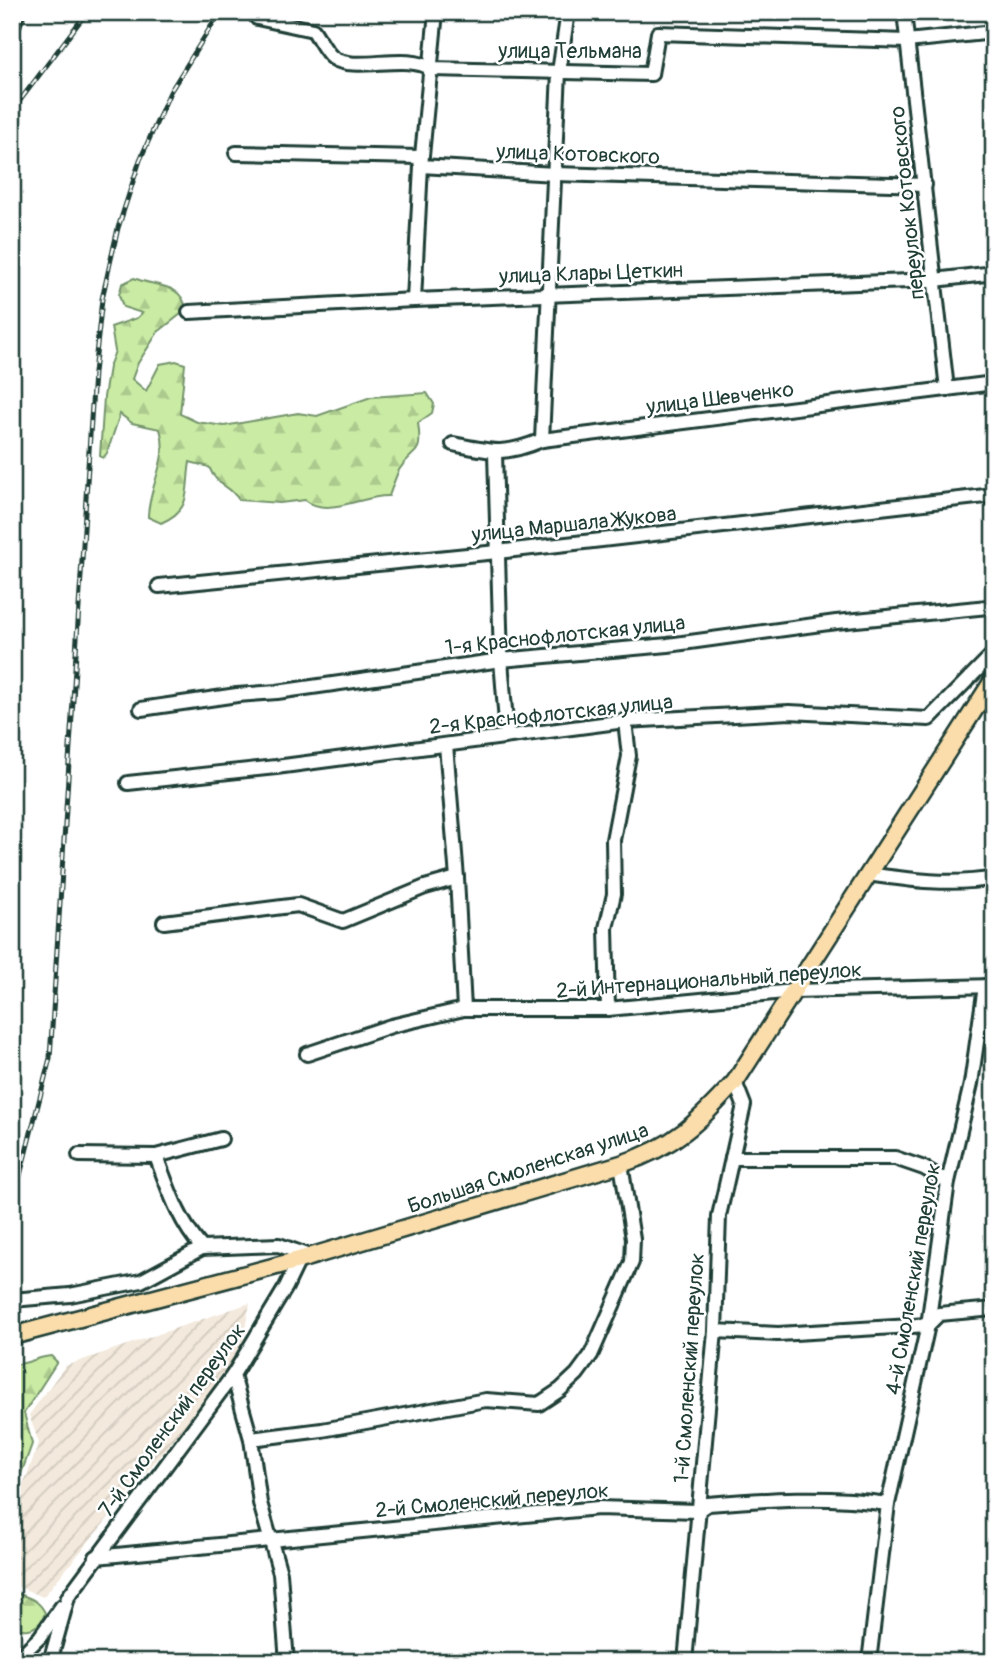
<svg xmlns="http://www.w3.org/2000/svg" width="1006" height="1674" font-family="Pangolin,sans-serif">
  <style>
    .industrial { fill: url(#industrial-furrows) }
    .forest { fill: url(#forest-firs); stroke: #74946c; stroke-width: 2 }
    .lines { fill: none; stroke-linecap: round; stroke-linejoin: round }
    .minor-casing { stroke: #1f3d34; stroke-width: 18 }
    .major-casing { stroke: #1f3d34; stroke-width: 21 }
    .minor { stroke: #fff; stroke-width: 12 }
    .major { stroke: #faddab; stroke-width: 16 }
    .rail-casing { stroke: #1f3d34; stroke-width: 5 }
    .rail { stroke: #fff; stroke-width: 2.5; stroke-dasharray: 8; stroke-linecap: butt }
    .labels { text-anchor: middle; stroke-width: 5; stroke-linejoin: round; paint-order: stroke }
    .street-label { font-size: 21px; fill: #1f3d34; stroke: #fff }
  </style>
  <defs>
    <pattern id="industrial-furrows" width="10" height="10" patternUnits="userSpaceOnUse" patternTransform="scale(1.75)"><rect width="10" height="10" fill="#f3e9dc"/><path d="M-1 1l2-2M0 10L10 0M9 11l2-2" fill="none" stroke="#d0c9bd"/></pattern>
    <pattern id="forest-firs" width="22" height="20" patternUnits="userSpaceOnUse" patternTransform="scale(1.75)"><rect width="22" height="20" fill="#c9eba4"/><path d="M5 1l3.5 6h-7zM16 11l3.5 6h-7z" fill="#acca8e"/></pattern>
  </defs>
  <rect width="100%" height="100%" fill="#fff"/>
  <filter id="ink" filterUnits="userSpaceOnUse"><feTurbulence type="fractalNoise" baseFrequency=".0143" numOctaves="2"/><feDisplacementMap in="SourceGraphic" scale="14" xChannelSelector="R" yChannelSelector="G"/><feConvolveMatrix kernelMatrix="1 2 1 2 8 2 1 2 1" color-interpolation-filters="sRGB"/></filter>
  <g filter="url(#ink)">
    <polygon class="industrial" points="250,1303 239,1360 43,1597 12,1584 12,1514 39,1443 29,1415 65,1366"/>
    <g class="forest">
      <path d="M134 278C153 287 183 282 186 310L158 332 138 363 132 379 146 391 160 364 176 361 185 364 180 414 197 422 224 426 298 413 317 416 371 397 427 393 434 404 432 413 418 423C423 459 414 446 399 470 395 478 392 488 389 496 363 495 328 518 305 500L280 503 239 500C228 483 218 488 209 467L190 462C185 491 193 509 161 523L148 517C148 488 170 458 160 429L132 423 120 414 107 453 103 458 100 456 104 397 109 367 115 351 111 327 137 318 142 313 123 307 119 295 122 284Z"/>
      <path d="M51 1356 57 1362 24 1413 32 1444 12 1499V1365C27 1364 38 1357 51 1356Z"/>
      <path d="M12 1591C27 1598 38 1598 45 1613 40 1629 27 1633 12 1626Z"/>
    </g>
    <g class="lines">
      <defs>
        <g id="minor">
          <polyline points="904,12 947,389"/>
          <path d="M257 18 313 30C319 38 325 52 333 58 355 73 408 52 431 69L651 74 658 33 907 41 994 32"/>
          <polyline points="12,28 18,12"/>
          <polyline points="236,153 419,157 421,166 555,174 925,185"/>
          <polyline points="414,300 421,166 436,12"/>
          <polyline points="189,312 414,300 935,280 994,273"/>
          <polyline points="542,440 559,72 568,12"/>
          <path d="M453 444C492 452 504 456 542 440L994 383"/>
          <polyline points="495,453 501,660 507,735"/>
          <polyline points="159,586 497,552 994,495"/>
          <polyline points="141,709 237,695 277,692 501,660 668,645 836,622 988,607 994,609"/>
          <polyline points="446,745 457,878 464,1009"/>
          <polyline points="128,783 276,767 625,721 789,712 929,719 994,653"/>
          <path d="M868 874C909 880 952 886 994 878"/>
          <polyline points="164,922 298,905 343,921 425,887 457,878"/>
          <polyline points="608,1009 606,928 614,894 613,840 629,756 625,721"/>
          <polyline points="307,1054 391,1026 464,1009 608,1009 794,991 994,986"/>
          <polyline points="79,1155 156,1156 221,1139"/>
          <path d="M156 1156C169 1190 178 1220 202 1248"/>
          <polyline points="732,1158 895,1158 924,1168 948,1182"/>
          <polyline points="12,1300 70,1295 141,1281 202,1248 279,1245 309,1256"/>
          <polyline points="715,1331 778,1334 928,1325 939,1314 994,1309"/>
          <polyline points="233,1375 251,1439 260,1503 280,1573 287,1662"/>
          <polyline points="251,1439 322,1430 486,1400 539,1404 560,1390 577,1374 591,1355 632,1262 633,1239 621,1164"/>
          <path d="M96 1557 598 1508 697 1511 708 1504C768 1499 828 1495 888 1504"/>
          <polyline points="14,1662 40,1637 62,1606"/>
          <polyline points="50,1662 68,1597 233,1375 286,1287 299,1260"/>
          <polyline points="685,1662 715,1331 719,1216 744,1105 735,1082"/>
          <polyline points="869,1662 888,1504 928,1325 948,1182 971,1084 985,986"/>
        </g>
        <path id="major" d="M12 1336 299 1260 621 1164C675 1147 698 1122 735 1082L994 679"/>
      </defs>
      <use href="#minor" class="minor-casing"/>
      <use href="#major" class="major-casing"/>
      <use href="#minor" class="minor"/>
      <use href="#major" class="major"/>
      <defs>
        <g id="rail">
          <polyline points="12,111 87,12"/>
          <polyline points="12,1207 50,1058 94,373 102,299 118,228 140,160 170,92 220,12"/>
        </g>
      </defs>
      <use href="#rail" class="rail-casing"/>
      <use href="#rail" class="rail"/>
    </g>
  </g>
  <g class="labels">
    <g class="street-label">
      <text x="570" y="58">улица Тельмана</text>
      <text transform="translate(578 154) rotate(2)" y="7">улица Котовского</text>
      <text transform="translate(907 203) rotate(-96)" y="7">переулок Котовского</text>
      <text transform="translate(591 273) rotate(-2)" y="7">улица Клары Цеткин</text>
      <text transform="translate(720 398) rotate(-7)" y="7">улица Шевченко</text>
      <text transform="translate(574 524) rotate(-6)" y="7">улица Маршала Жукова</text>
      <text transform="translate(565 635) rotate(-6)" y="7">1-я Краснофлотская улица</text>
      <text transform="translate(551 714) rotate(-6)" y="7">2-я Краснофлотская улица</text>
      <text transform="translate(709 980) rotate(-4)" y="7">2-й Интернациональный переулок</text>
      <text transform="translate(528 1168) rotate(-18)" y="7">Большая Смоленская улица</text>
      <text transform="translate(913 1279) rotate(-80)" y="7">4-й Смоленский переулок</text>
      <text transform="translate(689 1368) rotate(-86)" y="7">1-й Смоленский переулок</text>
      <text transform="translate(172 1420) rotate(-54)" y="7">7-й Смоленский переулок</text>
      <text transform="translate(492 1500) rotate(-5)" y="7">2-й Смоленский переулок</text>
    </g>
  </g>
  <rect width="1006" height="1674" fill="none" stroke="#fff" stroke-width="42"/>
  <rect x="21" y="21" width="964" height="1632" fill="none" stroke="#1f3d34" stroke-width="2.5" filter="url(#ink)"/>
</svg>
